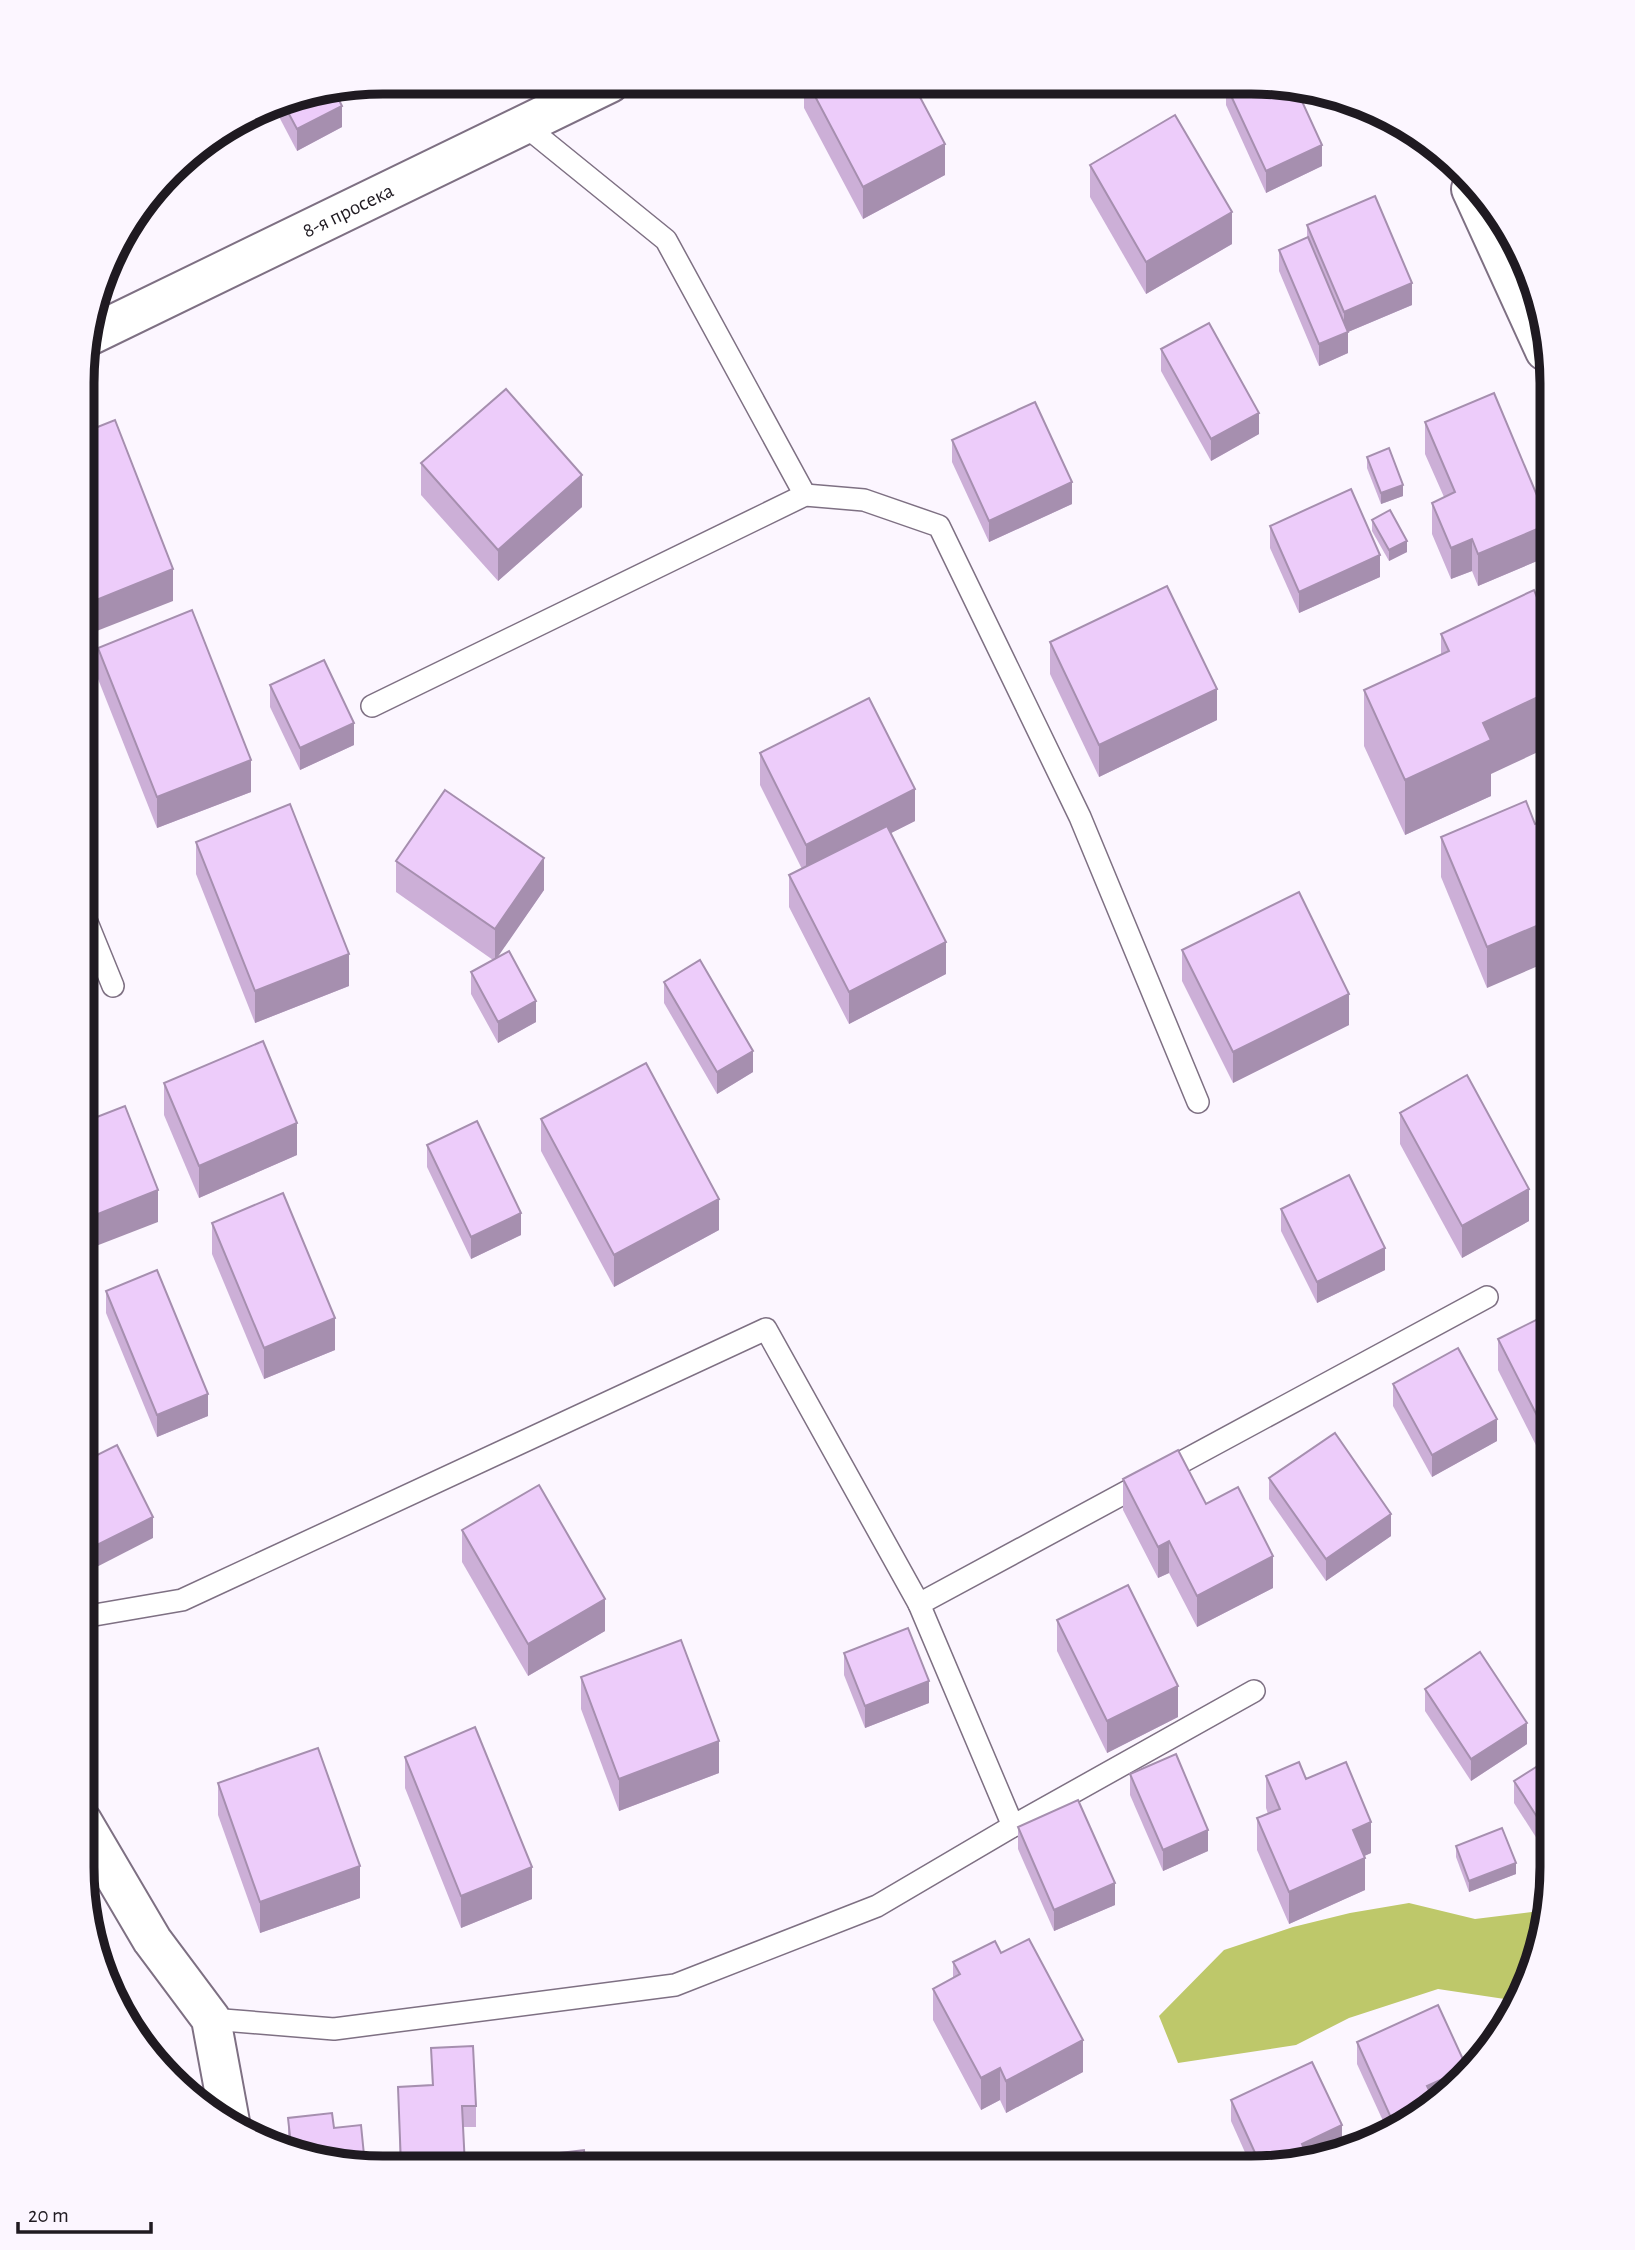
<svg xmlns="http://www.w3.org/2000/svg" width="1635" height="2250" font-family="'Alegreya Sans',sans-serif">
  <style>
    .forest { fill: #bec86a }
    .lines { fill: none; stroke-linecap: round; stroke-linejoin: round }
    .service-casing { stroke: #7e7083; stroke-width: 24 }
    .minor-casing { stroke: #7e7083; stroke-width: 42 }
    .service { stroke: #fff; stroke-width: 21 }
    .minor { stroke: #fff; stroke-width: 38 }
    .wall { fill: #ccafd7 }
    .shaded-wall { fill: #a68faf }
    .building { fill: #edccfa; stroke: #a68faf; stroke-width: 2 }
    .labels { text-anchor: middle; stroke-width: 7; stroke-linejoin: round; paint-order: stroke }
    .street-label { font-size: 21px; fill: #1f1a21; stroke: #fcf6ff }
    .rim { fill: none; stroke: #1f1a21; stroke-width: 9 }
  </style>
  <rect width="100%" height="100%" fill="#fcf6ff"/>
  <polygon class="forest" points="1409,1903 1475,1919 1547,1910 1537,1964 1518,2001 1438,1989 1349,2018 1296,2045 1178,2063 1159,2016 1224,1950 1293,1927 1350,1913"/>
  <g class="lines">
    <defs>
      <g id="service">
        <polyline points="523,124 666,240 805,495"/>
        <polyline points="372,706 805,495 864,500 939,526 1080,817 1198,1102"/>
        <polyline points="84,915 113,986"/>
        <polyline points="919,1604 1487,1297"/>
        <polyline points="83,1617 182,1600 766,1329 919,1604 1013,1826"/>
        <polyline points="211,2019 334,2029 675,1985 877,1906 1013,1826 1254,1691"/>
      </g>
      <g id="minor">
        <polyline points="1471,189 1545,351"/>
        <path id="s1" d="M87 337 610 83"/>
        <polyline points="82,1821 152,1940 211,2019 230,2122"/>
      </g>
    </defs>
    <use href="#service" class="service-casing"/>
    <use href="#minor" class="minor-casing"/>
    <use href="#service" class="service"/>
    <use href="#minor" class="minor"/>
  </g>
  <g class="wall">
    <polygon points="804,83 913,84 945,175 863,219 804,108"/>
    <polygon points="1226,85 1322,166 1266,193 1226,105"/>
    <polygon points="286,98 342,127 297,151 276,111 276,104"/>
    <polygon points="1090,165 1232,244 1146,294 1090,197"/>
    <polygon points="1307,225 1412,305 1348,332 1348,353 1319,366 1279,271 1279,250 1307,237"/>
    <polygon points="1161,349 1259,434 1211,461 1161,371"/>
    <polygon points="1425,422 1549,556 1478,586 1472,571 1451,579 1432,534 1432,503 1444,497 1425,454"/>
    <polygon points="952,440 1072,504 989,542 952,462"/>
    <polygon points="1367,457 1403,496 1381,504 1367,468"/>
    <polygon points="421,463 582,507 498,581 421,495"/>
    <polygon points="1372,520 1407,552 1389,561 1372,531"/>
    <polygon points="1270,526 1380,577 1299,613 1270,548"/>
    <polygon points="1534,590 1491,774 1491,796 1405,835 1364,746 1364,690 1441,654 1441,634"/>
    <polygon points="1050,642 1217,720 1099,777 1050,674"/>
    <polygon points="98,648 251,792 157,828 98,679"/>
    <polygon points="270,685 354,745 300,770 270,707"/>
    <polygon points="760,753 915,821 891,833 946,974 849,1024 789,907 789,875 802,869 760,785"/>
    <polygon points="1535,824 1487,988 1441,877 1441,837"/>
    <polygon points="196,842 349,986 255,1023 196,874"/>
    <polygon points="396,861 544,890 497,957 536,1022 498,1043 471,994 471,972 493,960 396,892"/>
    <polygon points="1182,950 1349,1025 1233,1083 1182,981"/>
    <polygon points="664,982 753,1072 717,1094 664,1003"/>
    <polygon points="164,1083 297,1155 199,1198 164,1115"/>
    <polygon points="1400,1113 1529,1221 1462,1258 1400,1144"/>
    <polygon points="541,1119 719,1230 614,1287 541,1151"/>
    <polygon points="427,1145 521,1235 471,1259 427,1167"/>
    <polygon points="1281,1209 1385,1270 1317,1303 1281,1231"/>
    <polygon points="212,1223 335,1350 264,1379 212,1254"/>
    <polygon points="106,1291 208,1416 157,1437 106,1313"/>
    <polygon points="1552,1312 1552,1471 1550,1473 1498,1370 1498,1339"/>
    <polygon points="1393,1384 1497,1441 1432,1477 1393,1406"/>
    <polygon points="1269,1478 1391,1536 1326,1581 1269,1499"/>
    <polygon points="1123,1479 1206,1504 1273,1588 1197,1627 1169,1573 1158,1578 1123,1510"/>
    <polygon points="462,1530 605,1631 528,1676 462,1562"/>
    <polygon points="1057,1620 1178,1717 1107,1753 1057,1651"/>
    <polygon points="844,1653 929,1703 865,1728 844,1675"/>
    <polygon points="581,1677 719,1773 619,1811 581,1709"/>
    <polygon points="1425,1689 1527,1744 1471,1781 1425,1711"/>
    <polygon points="405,1757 532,1899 461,1928 405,1788"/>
    <polygon points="1552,1757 1539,1842 1514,1803 1514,1781"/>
    <polygon points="1130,1774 1208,1851 1163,1871 1130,1795"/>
    <polygon points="1266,1776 1306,1779 1371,1853 1364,1856 1365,1890 1289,1924 1257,1850 1257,1818 1268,1814 1266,1808"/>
    <polygon points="218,1783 360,1898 260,1933 218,1815"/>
    <polygon points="1018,1827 1115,1905 1054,1931 1018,1849"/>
    <polygon points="1456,1846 1516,1874 1469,1892 1456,1857"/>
    <polygon points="1001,1953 1083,2072 1006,2113 1000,2100 981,2110 933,2020 933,1989 953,1978 953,1962"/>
    <polygon points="1357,2042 1467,2073 1450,2093 1389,2134 1357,2064"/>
    <polygon points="431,2048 476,2106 476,2127 463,2127 465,2166 400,2165 398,2087 432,2086"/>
    <polygon points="1231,2100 1342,2147 1252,2168 1231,2121"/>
    <polygon points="288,2118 334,2128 345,2165 288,2144"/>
  </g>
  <g class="shaded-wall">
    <polygon points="342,106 342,127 297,151 297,129"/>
    <polygon points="945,144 945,175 863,219 863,187"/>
    <polygon points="1322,145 1322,166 1266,193 1266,171"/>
    <polygon points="1232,212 1232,244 1146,294 1146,262"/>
    <polygon points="1412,283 1412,305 1348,332 1348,353 1319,366 1319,344 1344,333 1344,312"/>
    <polygon points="1259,413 1259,434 1211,461 1211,439"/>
    <polygon points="582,475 582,507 498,581 498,550"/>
    <polygon points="1072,482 1072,504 989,542 989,521"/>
    <polygon points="1403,485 1403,496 1381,504 1381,493"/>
    <polygon points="1549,524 1549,556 1478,586 1478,554"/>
    <polygon points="1472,539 1472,571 1451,579 1451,548"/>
    <polygon points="1407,541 1407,552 1389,561 1389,550"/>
    <polygon points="1380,555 1380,577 1299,613 1299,592"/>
    <polygon points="173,569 173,601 84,636 84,605"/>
    <polygon points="1217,689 1217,720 1099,777 1099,745"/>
    <polygon points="1553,690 1553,745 1491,774 1491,796 1405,835 1405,780 1483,723"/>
    <polygon points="354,723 354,745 300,770 300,748"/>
    <polygon points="251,760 251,792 157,828 157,797"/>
    <polygon points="915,789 915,821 806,876 806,845"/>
    <polygon points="544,858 544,890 495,961 495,929"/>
    <polygon points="1553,919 1552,960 1487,988 1487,947"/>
    <polygon points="946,942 946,974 849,1024 849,992"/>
    <polygon points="349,954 349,986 255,1023 255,991"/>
    <polygon points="1349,994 1349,1025 1233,1083 1233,1052"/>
    <polygon points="536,1001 536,1022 498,1043 498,1022"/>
    <polygon points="753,1051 753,1072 717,1094 717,1072"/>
    <polygon points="297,1123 297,1155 199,1198 199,1166"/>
    <polygon points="1529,1189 1529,1221 1462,1258 1462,1226"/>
    <polygon points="158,1190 158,1222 83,1251 83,1220"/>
    <polygon points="719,1199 719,1230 614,1287 614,1255"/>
    <polygon points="521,1213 521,1235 471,1259 471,1237"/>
    <polygon points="1385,1248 1385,1270 1317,1303 1317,1282"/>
    <polygon points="335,1318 335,1350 264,1379 264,1348"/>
    <polygon points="208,1394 208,1416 157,1437 157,1415"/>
    <polygon points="1497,1419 1497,1441 1432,1477 1432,1455"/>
    <polygon points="1552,1439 1552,1471 1550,1473 1550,1441"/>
    <polygon points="1391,1514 1391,1536 1326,1581 1326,1559"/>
    <polygon points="153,1517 153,1538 83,1574 83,1552"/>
    <polygon points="1169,1541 1169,1573 1158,1578 1158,1547"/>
    <polygon points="1273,1556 1273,1588 1197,1627 1197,1596"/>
    <polygon points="605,1599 605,1631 528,1676 528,1644"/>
    <polygon points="929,1681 929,1703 865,1728 865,1706"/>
    <polygon points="1178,1686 1178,1717 1107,1753 1107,1721"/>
    <polygon points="1527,1723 1527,1744 1471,1781 1471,1759"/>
    <polygon points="719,1741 719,1773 619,1811 619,1779"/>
    <polygon points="1552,1812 1552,1833 1539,1842 1539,1820"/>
    <polygon points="1371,1822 1371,1853 1353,1861 1353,1830"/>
    <polygon points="1208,1830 1208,1851 1163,1871 1163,1850"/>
    <polygon points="1365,1858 1365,1890 1289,1924 1289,1892"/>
    <polygon points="1516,1863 1516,1874 1469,1892 1469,1881"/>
    <polygon points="360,1866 360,1898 260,1933 260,1902"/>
    <polygon points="532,1867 532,1899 461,1928 461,1896"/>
    <polygon points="1115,1883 1115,1905 1054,1931 1054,1910"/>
    <polygon points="1083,2040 1083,2072 1006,2113 1006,2081"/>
    <polygon points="1000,2068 1000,2100 981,2110 981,2078"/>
    <polygon points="1467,2068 1467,2073 1450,2093 1392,2131 1392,2120 1427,2086"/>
    <polygon points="1342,2125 1342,2147 1302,2156 1302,2144"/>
  </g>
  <g class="building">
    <polygon points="808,83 913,84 945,144 863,187"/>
    <polygon points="1226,85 1291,85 1295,86 1322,145 1266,171"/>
    <polygon points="334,90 342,106 297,129 282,101 286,98"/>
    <polygon points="1175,115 1232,212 1146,262 1090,165"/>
    <polygon points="1375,196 1412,283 1344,312 1307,225"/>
    <polygon points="1308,237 1348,332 1319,344 1279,250"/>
    <polygon points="1209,323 1259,413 1211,439 1161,349"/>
    <polygon points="506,389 582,475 498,550 421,463"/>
    <polygon points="1494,393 1549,524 1478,554 1472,539 1451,548 1432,503 1455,492 1425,422"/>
    <polygon points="1035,402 1072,482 989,521 952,440"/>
    <polygon points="115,420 173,569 84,605 85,432"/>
    <polygon points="1389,448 1403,485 1381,493 1367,457"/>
    <polygon points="1351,489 1380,555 1299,592 1270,526"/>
    <polygon points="1390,510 1407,541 1389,550 1372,520"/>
    <polygon points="1167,586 1217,689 1099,745 1050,642"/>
    <polygon points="1534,590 1540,605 1553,600 1553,690 1483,723 1491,740 1405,780 1364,690 1449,651 1441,634"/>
    <polygon points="192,610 251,760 157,797 98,648"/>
    <polygon points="324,660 354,723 300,748 270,685"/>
    <polygon points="869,698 915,789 806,845 760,753"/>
    <polygon points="445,790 544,858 495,929 396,861"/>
    <polygon points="1526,801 1535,824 1553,817 1553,919 1487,947 1441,837"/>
    <polygon points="290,804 349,954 255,991 196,842"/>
    <polygon points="887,826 946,942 849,992 789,875"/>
    <polygon points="1299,892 1349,994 1233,1052 1182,950"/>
    <polygon points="509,951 536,1001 498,1022 471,972"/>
    <polygon points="700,960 753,1051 717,1072 664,982"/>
    <polygon points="263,1041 297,1123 199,1166 164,1083"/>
    <polygon points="646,1063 719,1199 614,1255 541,1119"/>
    <polygon points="1467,1075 1529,1189 1462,1226 1400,1113"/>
    <polygon points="125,1106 158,1190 83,1220 84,1122"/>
    <polygon points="477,1121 521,1213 471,1237 427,1145"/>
    <polygon points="1349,1175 1385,1248 1317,1282 1281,1209"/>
    <polygon points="283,1193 335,1318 264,1348 212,1223"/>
    <polygon points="157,1270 208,1394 157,1415 106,1291"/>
    <polygon points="1552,1312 1552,1439 1550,1441 1498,1339"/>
    <polygon points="1458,1348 1497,1419 1432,1455 1393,1384"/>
    <polygon points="1335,1433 1391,1514 1326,1559 1269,1478"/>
    <polygon points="117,1445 153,1517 83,1552 83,1462"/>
    <polygon points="1178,1450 1206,1504 1238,1487 1273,1556 1197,1596 1169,1541 1158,1547 1123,1479"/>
    <polygon points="539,1485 605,1599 528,1644 462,1530"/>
    <polygon points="1128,1585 1178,1686 1107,1721 1057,1620"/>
    <polygon points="908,1628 929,1681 865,1706 844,1653"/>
    <polygon points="681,1640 719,1741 619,1779 581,1677"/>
    <polygon points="1480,1652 1527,1723 1471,1759 1425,1689"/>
    <polygon points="475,1727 532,1867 461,1896 405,1757"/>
    <polygon points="318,1748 360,1866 260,1902 218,1783"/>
    <polygon points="1176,1754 1208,1830 1163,1850 1130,1774"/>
    <polygon points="1552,1757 1552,1812 1539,1820 1514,1781"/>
    <polygon points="1299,1762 1306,1779 1346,1762 1371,1822 1353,1830 1365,1858 1289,1892 1257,1818 1280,1809 1266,1776"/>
    <polygon points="1078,1800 1115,1883 1054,1910 1018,1827"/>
    <polygon points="1502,1828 1516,1863 1469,1881 1456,1846"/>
    <polygon points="1029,1939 1083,2040 1006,2081 1000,2068 981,2078 933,1989 960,1974 953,1962 995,1941 1001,1953"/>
    <polygon points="1438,2005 1467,2068 1427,2086 1434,2100 1392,2120 1357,2042"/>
    <polygon points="473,2046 476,2106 462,2106 465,2166 401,2165 398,2087 433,2085 431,2048"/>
    <polygon points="1312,2062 1342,2125 1302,2144 1307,2155 1261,2166 1231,2100"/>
    <polygon points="332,2113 334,2128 361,2125 365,2165 345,2165 291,2145 288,2118"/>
    <polygon points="584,2150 586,2166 509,2166 508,2159"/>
  </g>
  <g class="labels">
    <g class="street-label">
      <text dy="7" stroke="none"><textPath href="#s1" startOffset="290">8-я просека</textPath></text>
    </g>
  </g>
  <path d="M0 0H1635V2250H0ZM383 94H1251A289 289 0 0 1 1540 383V1867A289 289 0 0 1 1251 2156H383A289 289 0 0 1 94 1867V383A289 289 0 0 1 383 94Z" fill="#fcf6ff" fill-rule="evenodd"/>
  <path class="rim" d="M383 94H1251A289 289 0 0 1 1540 383V1867A289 289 0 0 1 1251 2156H383A289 289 0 0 1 94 1867V383A289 289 0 0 1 383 94Z"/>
  <path d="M18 2222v10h133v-10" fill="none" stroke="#1f1a21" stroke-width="3.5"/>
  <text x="28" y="2222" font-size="21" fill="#1f1a21" stroke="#fcf6ff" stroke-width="5" paint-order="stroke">20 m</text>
</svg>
